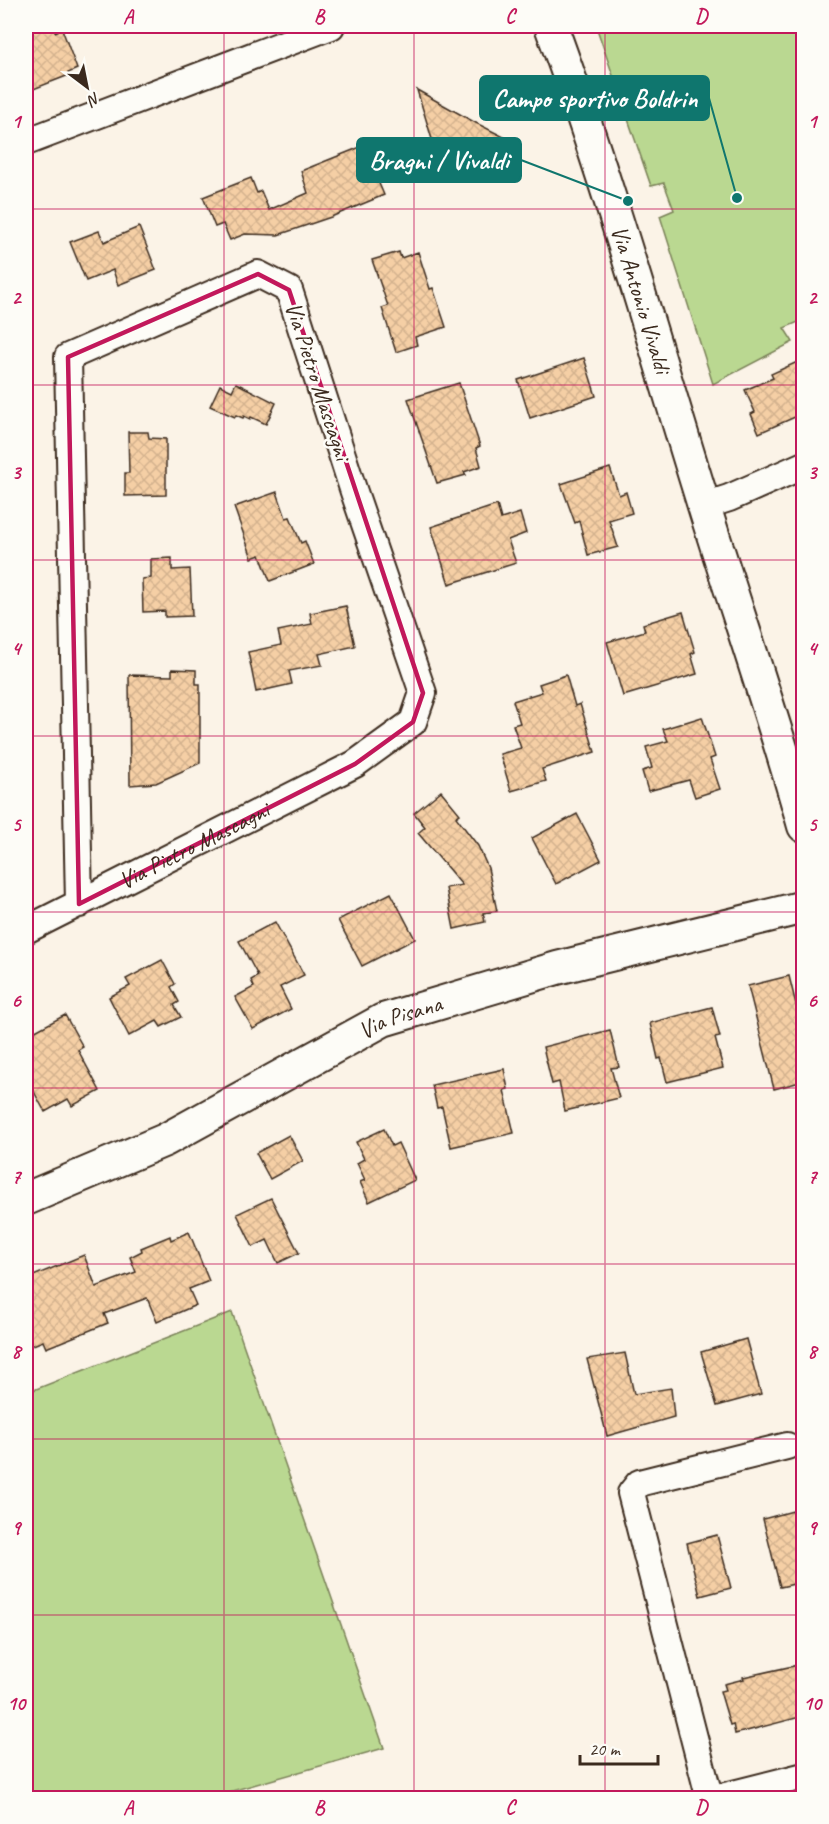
<svg xmlns="http://www.w3.org/2000/svg" width="829" height="1824" font-family="Caveat,sans-serif">
  <style>
    .park { fill: #bad891; stroke: #7a8158; stroke-width: 1.5 }
    .building { fill: url(#building-cross-hatch); stroke: #3b2a1e; stroke-width: 1.5 }
    .lines { fill: none; stroke-linecap: round; stroke-linejoin: round }
    .minor-casing { stroke: #3b2a1e; stroke-width: 30 }
    .tertiary-casing { stroke: #3b2a1e; stroke-width: 36 }
    .minor { stroke: #fdfcf7; stroke-width: 26 }
    .tertiary { stroke: #fdfcf7; stroke-width: 32 }
    .marked { fill: none; stroke: #c2185b; stroke-width: 4.5; stroke-linejoin: round }
    .grid { fill: none; stroke: #c2185b; stroke-width: 1.5; stroke-opacity: 0.55 }
    .labels { text-anchor: middle; stroke-width: 5; stroke-linejoin: round; paint-order: stroke }
    .street-label { font-size: 24px; fill: #3b2a1e; stroke: #fdfcf7 }
    .leader { fill: none; stroke: #0f766e; stroke-width: 2 }
    .callout-dot { fill: #0f766e; stroke: #fdfcf7; stroke-width: 2 }
    .callout { fill: #0f766e; stroke: #0f766e; stroke-width: 2 }
    .callout-label { font-size: 26px; text-anchor: middle; font-weight: bold; fill: #fff }
    .neatline { fill: none; stroke: #c2185b; stroke-width: 2 }
    .grid-label { font-size: 20px; text-anchor: middle; font-weight: bold; fill: #c2185b }
  </style>
  <defs>
    <pattern id="building-cross-hatch" width="8" height="8" patternUnits="userSpaceOnUse" patternTransform="scale(1.5)"><rect width="8" height="8" fill="#f5cfa5"/><path d="M0 0l8 8M0 8l8-8" fill="none" stroke="#d3b28e"/></pattern>
  </defs>
  <rect width="100%" height="100%" fill="#fbf3e7"/>
  <filter id="ink" filterUnits="userSpaceOnUse"><feTurbulence type="fractalNoise" baseFrequency=".0167" numOctaves="2"/><feDisplacementMap in="SourceGraphic" scale="12" xChannelSelector="R" yChannelSelector="G"/><feConvolveMatrix kernelMatrix="1 2 1 2 8 2 1 2 1" color-interpolation-filters="sRGB"/></filter>
  <g filter="url(#ink)">
    <g class="park">
      <polygon points="596,26 803,26 803,320 784,328 793,342 713,384 660,216 674,210 664,183 651,186"/>
      <polygon points="232,1312 384,1748 207,1798 26,1798 26,1393"/>
    </g>
    <g class="building">
      <polygon points="26,26 53,26 55,32 62,29 77,69 68,73 69,75 26,92"/>
      <polygon points="417,90 474,122 512,141 439,162"/>
      <polygon points="363,146 384,195 331,217 278,235 245,234 230,240 223,224 215,227 203,197 251,178 257,193 261,191 269,210 308,193 301,171"/>
      <polygon points="139,227 156,270 118,285 113,270 86,281 70,242 99,231 104,242"/>
      <polygon points="399,252 401,258 418,252 430,289 433,288 446,327 415,337 417,345 396,352 382,308 388,306 372,260"/>
      <polygon points="584,358 596,396 530,418 518,380"/>
      <polygon points="804,359 804,413 759,433 751,414 755,412 745,390 773,378 771,374"/>
      <polygon points="236,383 276,403 266,424 251,417 250,419 244,416 243,418 236,415 235,417 210,406 220,385 232,391"/>
      <polygon points="459,383 480,446 476,448 481,466 464,472 466,475 437,483 408,399"/>
      <polygon points="128,432 148,432 149,438 166,439 166,495 125,496 125,473 129,473"/>
      <polygon points="610,468 619,495 626,492 632,513 609,520 618,547 588,555 579,521 575,523 561,484"/>
      <polygon points="277,492 286,518 290,517 301,543 305,541 314,564 270,581 260,555 252,558 234,507"/>
      <polygon points="497,505 501,519 520,513 526,533 508,540 516,563 449,584 431,527"/>
      <polygon points="172,558 172,570 190,569 192,616 165,617 165,611 143,612 142,579 151,578 151,559"/>
      <polygon points="346,606 355,646 319,654 322,665 289,671 292,684 256,692 248,652 281,645 278,631 312,624 310,613"/>
      <polygon points="683,612 695,652 691,654 697,674 623,696 607,642 645,631 643,624"/>
      <polygon points="172,669 196,670 196,684 200,684 200,763 156,783 130,785 129,675 172,676"/>
      <polygon points="566,675 575,706 580,704 595,752 542,769 546,781 511,791 500,754 521,748 513,725 520,723 513,701 542,692 539,684"/>
      <polygon points="702,717 715,757 710,759 720,789 695,797 689,780 648,791 642,771 652,768 646,747 668,741 663,729"/>
      <polygon points="441,791 460,814 456,817 478,846 488,868 497,911 483,913 485,922 454,929 446,888 462,885 418,833 425,827 414,813"/>
      <polygon points="577,814 601,860 556,884 532,838"/>
      <polygon points="391,893 415,939 362,966 338,920"/>
      <polygon points="275,922 304,975 280,987 291,1009 253,1029 235,997 254,987 251,980 258,976 239,941"/>
      <polygon points="162,960 175,984 171,987 179,1002 174,1005 181,1017 161,1027 157,1021 129,1036 109,997 130,986 126,979"/>
      <polygon points="789,976 804,1037 804,1081 774,1089 748,986"/>
      <polygon points="712,1007 720,1037 715,1038 723,1068 667,1082 661,1058 658,1059 650,1023"/>
      <polygon points="65,1015 83,1047 78,1050 100,1091 72,1106 68,1099 45,1112 26,1077 26,1036"/>
      <polygon points="610,1030 619,1067 611,1068 619,1098 565,1111 559,1082 552,1084 543,1047"/>
      <polygon points="504,1069 508,1089 504,1090 514,1133 451,1147 442,1107 437,1108 432,1085"/>
      <polygon points="384,1129 392,1146 398,1143 415,1180 369,1202 360,1182 365,1180 357,1163 364,1159 356,1142"/>
      <polygon points="289,1135 303,1161 270,1179 256,1153"/>
      <polygon points="271,1198 299,1253 278,1263 267,1240 253,1247 237,1214"/>
      <polygon points="189,1232 209,1281 189,1289 196,1305 157,1322 147,1298 104,1314 108,1323 46,1348 43,1341 26,1348 26,1279 84,1255 96,1287 136,1272 130,1257 142,1251 141,1248 170,1236 171,1240"/>
      <polygon points="746,1339 761,1394 717,1406 701,1352"/>
      <polygon points="625,1353 634,1394 671,1388 674,1417 607,1436 587,1359"/>
      <polygon points="804,1508 804,1582 780,1587 763,1519"/>
      <polygon points="717,1535 731,1588 700,1596 687,1543"/>
      <polygon points="798,1665 804,1686 804,1716 735,1734 733,1724 730,1725 720,1691 726,1690 724,1684 744,1679 743,1677"/>
    </g>
    <g class="lines">
      <defs>
        <g id="minor">
          <polyline points="26,142 331,26"/>
          <polyline points="704,506 729,498 804,465"/>
          <path id="s1" d="M26 930 355 764 413 722 423 693 354 492 289 290 258 274 68 357 79 904"/>
          <polyline points="715,1798 707,1788 631,1493 639,1483 787,1446"/>
          <polyline points="723,1798 725,1796 804,1776"/>
        </g>
        <g id="tertiary">
          <path id="s2" d="M551 26C609 183 654 345 704 506 737 613 774 718 804 826"/>
          <path id="s3" d="M26 1199 165 1140 383 1020 557 968 804 907"/>
        </g>
      </defs>
      <use href="#minor" class="minor-casing"/>
      <use href="#tertiary" class="tertiary-casing"/>
      <use href="#minor" class="minor"/>
      <use href="#tertiary" class="tertiary"/>
    </g>
  </g>
  <path class="marked" d="M258 274 289 290 423 693 413 722 355 764 79 904 68 357Z"/>
  <path class="grid" d="M224 26V1798M414 26V1798M605 26V1798M26 209H804M26 385H804M26 560H804M26 736H804M26 912H804M26 1088H804M26 1264H804M26 1439H804M26 1615H804"/>
  <g class="labels">
    <g class="street-label">
      <text dy="8" stroke="none"><textPath href="#s2" startOffset="288">Via Antonio Vivaldi</textPath></text>
      <text transform="translate(318 381) rotate(72)" y="8">Via Pietro Mascagni</text>
      <text dy="8" stroke="none"><textPath href="#s1" startOffset="188">Via Pietro Mascagni</textPath></text>
      <text dy="8" stroke="none"><textPath href="#s3" startOffset="417">Via Pisana</textPath></text>
    </g>
  </g>
  <path class="leader" d="M737 198L709 98M628 201L521 160"/>
  <g class="callout-dot">
    <circle cx="737" cy="198" r="6"/>
    <circle cx="628" cy="201" r="6"/>
  </g>
  <g class="callout">
    <rect x="480" y="76" width="229" height="44" rx="6"/>
    <rect x="357" y="138" width="164" height="44" rx="6"/>
  </g>
  <g class="callout-label">
    <text x="595" y="107">Campo sportivo Boldrin</text>
    <text x="439" y="169">Bragni / Vivaldi</text>
  </g>
  <rect width="829" height="1824" fill="none" stroke="#fdfcf7" stroke-width="66"/>
  <g transform="translate(87 87) rotate(148)" stroke="#fdfcf7" stroke-width="4.5" paint-order="stroke">
  <path d="M0-4.5L10 22L0 15L-10 22Z" fill="#3b2a1e"/>
  <text y="-9" font-size="16" font-weight="bold" text-anchor="middle" fill="#3b2a1e">N</text>
  </g>
  <path d="M580 1755v9h78v-9" fill="none" stroke="#3b2a1e" stroke-width="3"/>
  <text x="589" y="1755" font-size="18" fill="#3b2a1e" stroke="#fdfcf7" stroke-width="4.5" paint-order="stroke">20 m</text>
  <rect x="33" y="33" width="763" height="1758" class="neatline"/>
  <g class="grid-label">
    <text x="128" y="23">A</text>
    <text x="319" y="23">B</text>
    <text x="510" y="23">C</text>
    <text x="701" y="23">D</text>
    <text x="16" y="128">1</text>
    <text x="812" y="128">1</text>
    <text x="16" y="304">2</text>
    <text x="812" y="304">2</text>
    <text x="16" y="479">3</text>
    <text x="812" y="479">3</text>
    <text x="16" y="655">4</text>
    <text x="812" y="655">4</text>
    <text x="16" y="831">5</text>
    <text x="812" y="831">5</text>
    <text x="16" y="1007">6</text>
    <text x="812" y="1007">6</text>
    <text x="16" y="1183">7</text>
    <text x="812" y="1183">7</text>
    <text x="16" y="1358">8</text>
    <text x="812" y="1358">8</text>
    <text x="16" y="1534">9</text>
    <text x="812" y="1534">9</text>
    <text x="16" y="1710">10</text>
    <text x="812" y="1710">10</text>
    <text x="128" y="1814">A</text>
    <text x="319" y="1814">B</text>
    <text x="510" y="1814">C</text>
    <text x="701" y="1814">D</text>
  </g>
</svg>
